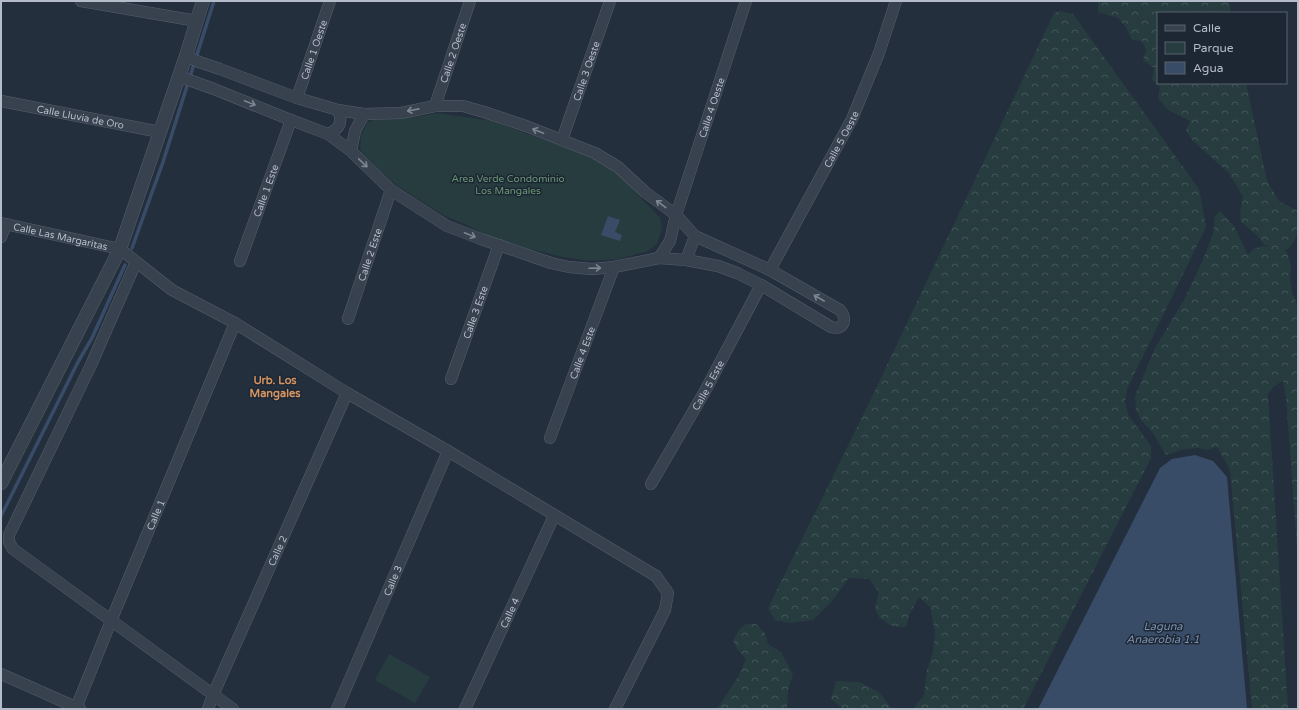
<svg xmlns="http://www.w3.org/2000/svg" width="1299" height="710" font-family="'Varela Round',sans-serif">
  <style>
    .forest { fill: url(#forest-crowns) }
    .park { fill: #263c3f }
    .water { fill: #394c67 }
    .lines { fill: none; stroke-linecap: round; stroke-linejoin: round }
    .stream { stroke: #394c67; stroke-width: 3.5 }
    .minor-casing { stroke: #565f6c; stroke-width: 12 }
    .tertiary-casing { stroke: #565f6c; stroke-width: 14 }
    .minor { stroke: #38414e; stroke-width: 11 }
    .tertiary { stroke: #38414e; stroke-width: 13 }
    .oneway { stroke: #7c8592 }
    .labels { text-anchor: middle; stroke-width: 3; stroke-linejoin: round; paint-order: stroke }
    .street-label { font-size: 10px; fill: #b4bcc9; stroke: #1d2633 }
    .park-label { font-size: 10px; fill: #6b9a76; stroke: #1d2633 }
    .neighbourhood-label { font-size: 11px; font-weight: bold; fill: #d59563; stroke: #1d2633 }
    .water-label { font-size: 11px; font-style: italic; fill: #7c92b1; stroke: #1d2633 }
  </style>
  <defs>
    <pattern id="forest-crowns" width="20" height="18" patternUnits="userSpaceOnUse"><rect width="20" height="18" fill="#263c3f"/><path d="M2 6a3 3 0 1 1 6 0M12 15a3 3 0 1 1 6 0" fill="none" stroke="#435659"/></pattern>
  </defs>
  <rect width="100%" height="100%" fill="#242f3e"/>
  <g class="forest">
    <path d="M1098 1H1229L1231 13H1158V83H1246L1267 181 1279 201 1298 211C1298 229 1299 240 1285 251L1287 253 1291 265 1290 280 1292 293 1298 306V560L1286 397 1283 381 1274 386 1268 394 1288 709H1252L1230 470 1217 447 1207 450 1197 448 1181 450 1166 455 1152 432 1141 420 1136 409 1135 396 1155 348 1184 300 1201 264 1213 234 1215 216 1220 211 1234 226 1248 255 1253 249 1263 246 1269 247 1264 244 1257 235 1241 222 1240 213 1243 197 1229 173 1192 140 1186 130 1190 121 1168 110 1158 98 1160 87 1152 80 1154 68 1143 60 1146 50 1142 41 1132 40 1126 27 1118 18 1098 12Z"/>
    <polygon points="1060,11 1073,14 1199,189 1206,227 1127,389 1125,403 1129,416 1151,446 1151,458 1023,709 913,709 924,695 925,685 927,670 933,652 935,632 930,607 919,597 910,613 906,627 891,626 879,617 875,608 879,592 869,579 849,578 831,602 813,620 790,623 775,620 768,608 871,399 1054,13"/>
    <polygon points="746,624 756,624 765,633 768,644 781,652 793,674 788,690 787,709 717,709 738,677 746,659 738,650 733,641 739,630"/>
    <polygon points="836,681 859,682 879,692 892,709 843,709 831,699"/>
  </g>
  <g class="park">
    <polygon points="437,113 492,121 590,156 615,171 628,184 660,218 662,228 657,244 648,251 619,259 590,261 563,257 526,248 484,234 467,225 443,215 396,185 364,155 360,149 361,136 367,123 376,119 415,117"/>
    <polygon points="389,654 430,677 415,703 375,680"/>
  </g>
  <g class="water">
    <polygon points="608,216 620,220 615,232 622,235 620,241 601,235"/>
    <polygon points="1195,455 1213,461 1227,477 1247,709 1038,709 1160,468 1172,459"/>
  </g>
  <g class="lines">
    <g class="stream">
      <polyline points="132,248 163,162 214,1"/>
      <polyline points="1,516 78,362 92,338 125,265"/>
    </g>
    <defs>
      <g id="minor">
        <polyline points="81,1 197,21"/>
        <path d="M178 78 186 79 214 89 291 120 328 134 351 151 391 190 447 226 481 239 551 263 569 267 592 269 614 267 659 258 686 260 718 266 737 273 761 285 831 327C844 331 848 319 840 310L770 270 695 236 676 215 645 192 618 167 595 153 526 126 484 112 463 106H435L401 113 364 114 338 110 297 98 220 69 199 62 186 56"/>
        <path id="s1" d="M297 98 330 1"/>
        <path id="s2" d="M1 101 160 132"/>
        <path id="s3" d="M435 106 470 1"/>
        <path d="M328 134C340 129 343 122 338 110"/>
        <path id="s4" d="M562 140 610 1"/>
        <polyline points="351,151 355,131 364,114"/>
        <path id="s5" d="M1 223 120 249 172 290 235 323 347 393 448 451 656 576 668 593 665 610 615 709"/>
        <polyline points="1,237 6,224"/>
        <path id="s6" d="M659 258 670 241 676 215 746 1"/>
        <polyline points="686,260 695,236"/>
        <path id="s7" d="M240 261 291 120"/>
        <polyline points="136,262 91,365 9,535 9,542 13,549 233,709"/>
        <path id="s8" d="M770 270 852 119 879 53 896 1"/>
        <path id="s9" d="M348 319 391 190"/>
        <path id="s10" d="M451 379 499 245"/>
        <path id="s11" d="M550 438 614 267"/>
        <path id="s12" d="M651 484 705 391 761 285"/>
        <polyline points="1,674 80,709"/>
        <path id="s13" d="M76 708 111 621 235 323"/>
        <path id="s14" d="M208 709 213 695 347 393"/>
        <path id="s15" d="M337 709 448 451"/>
        <path id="s16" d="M465 709 554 516"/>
      </g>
      <polyline id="tertiary" points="1,483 120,249 186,56 203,1"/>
    </defs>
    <use href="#minor" class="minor-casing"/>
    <use href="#tertiary" class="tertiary-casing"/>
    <use href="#minor" class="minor"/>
    <use href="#tertiary" class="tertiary"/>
  </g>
  <defs><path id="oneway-shaft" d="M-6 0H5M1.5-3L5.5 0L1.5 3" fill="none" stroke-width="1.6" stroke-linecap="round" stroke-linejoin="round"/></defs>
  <g class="oneway">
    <use href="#oneway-shaft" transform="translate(250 103) rotate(22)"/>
    <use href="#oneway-shaft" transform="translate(413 110) rotate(169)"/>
    <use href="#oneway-shaft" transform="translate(538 131) rotate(-159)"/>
    <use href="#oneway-shaft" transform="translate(363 163) rotate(44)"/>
    <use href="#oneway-shaft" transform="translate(661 204) rotate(-143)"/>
    <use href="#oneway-shaft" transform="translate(470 235) rotate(22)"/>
    <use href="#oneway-shaft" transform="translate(595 268) rotate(-2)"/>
    <use href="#oneway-shaft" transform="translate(819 298) rotate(-150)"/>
  </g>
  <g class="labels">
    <g class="street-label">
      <text dy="4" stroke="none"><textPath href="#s1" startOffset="51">Calle 1 Oeste</textPath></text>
      <text dy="4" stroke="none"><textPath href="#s3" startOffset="56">Calle 2 Oeste</textPath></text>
      <text dy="4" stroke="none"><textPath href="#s4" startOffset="73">Calle 3 Oeste</textPath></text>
      <text dy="4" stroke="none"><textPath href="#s6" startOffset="160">Calle 4 Oeste</textPath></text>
      <text dy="4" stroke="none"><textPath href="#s2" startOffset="81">Calle Lluvia de Oro</textPath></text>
      <text dy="4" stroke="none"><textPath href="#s8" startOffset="149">Calle 5 Oeste</textPath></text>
      <text dy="4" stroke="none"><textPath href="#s7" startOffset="75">Calle 1 Este</textPath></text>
      <text dy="4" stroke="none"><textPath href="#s5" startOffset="61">Calle Las Margaritas</textPath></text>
      <text dy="4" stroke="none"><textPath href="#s9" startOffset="68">Calle 2 Este</textPath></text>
      <text dy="4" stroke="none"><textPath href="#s10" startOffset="71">Calle 3 Este</textPath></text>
      <text dy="4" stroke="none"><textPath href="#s11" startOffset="91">Calle 4 Este</textPath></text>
      <text dy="4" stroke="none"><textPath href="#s12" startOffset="114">Calle 5 Este</textPath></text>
      <text dy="4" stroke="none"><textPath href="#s13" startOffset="209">Calle 1</textPath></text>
      <text dy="4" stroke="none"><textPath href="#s14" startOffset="173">Calle 2</textPath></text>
      <text dy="4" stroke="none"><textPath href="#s15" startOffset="140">Calle 3</textPath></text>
      <text dy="4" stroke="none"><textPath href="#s16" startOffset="106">Calle 4</textPath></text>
    </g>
    <g class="park-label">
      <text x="508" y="182">Area Verde Condominio<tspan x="508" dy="12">Los Mangales</tspan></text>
    </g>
    <g class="neighbourhood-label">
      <text x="275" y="384">Urb. Los<tspan x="275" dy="13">Mangales</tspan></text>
    </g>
    <g class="water-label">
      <text x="1163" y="630">Laguna<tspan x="1163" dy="13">Anaerobia 1.1</tspan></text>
    </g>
  </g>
  <rect width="1299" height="710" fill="none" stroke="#b4bcc9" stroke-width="4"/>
  <rect x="1157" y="12" width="130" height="72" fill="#1d2633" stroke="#59626f"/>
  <rect x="1165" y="25" width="20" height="6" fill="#38414e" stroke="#59626f"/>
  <text x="1193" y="32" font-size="12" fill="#b4bcc9">Calle</text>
  <rect x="1165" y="42" width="20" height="12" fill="#263c3f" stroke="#59626f"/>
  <text x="1193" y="52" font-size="12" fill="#b4bcc9">Parque</text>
  <rect x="1165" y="62" width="20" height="12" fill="#394c67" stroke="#59626f"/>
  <text x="1193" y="72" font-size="12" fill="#b4bcc9">Agua</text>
</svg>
